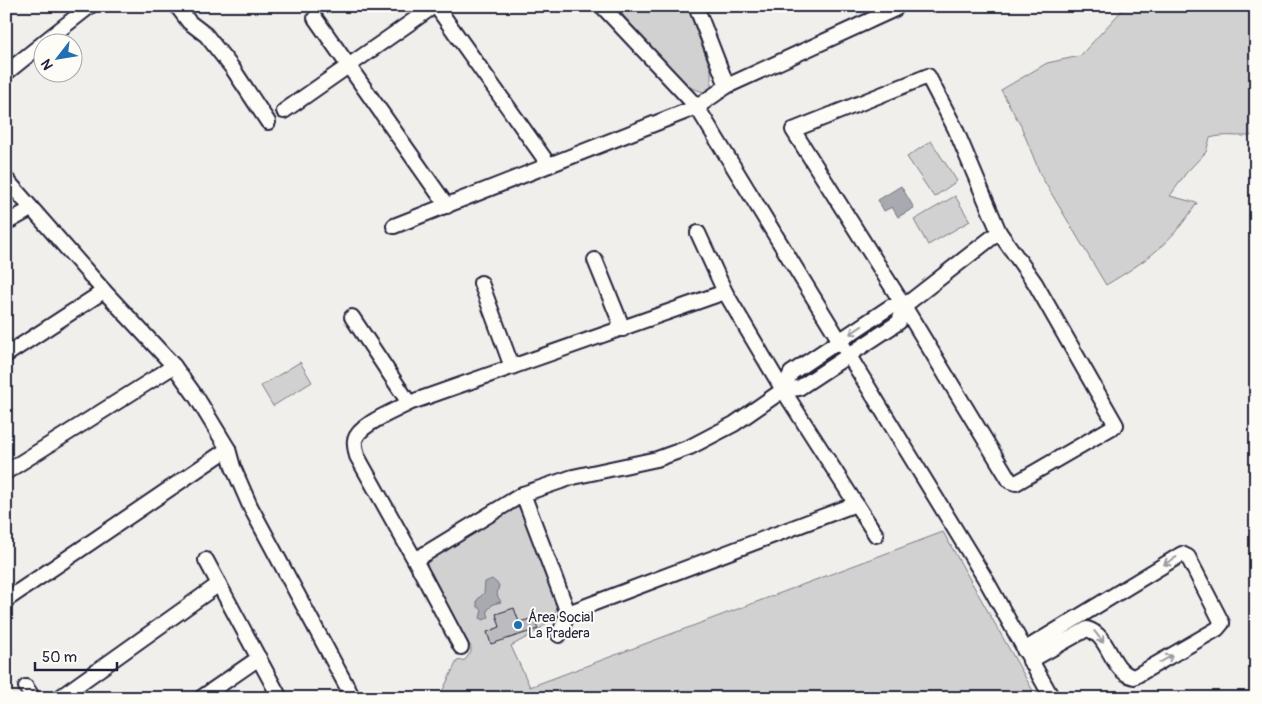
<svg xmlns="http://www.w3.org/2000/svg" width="1262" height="704" font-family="Pangolin,sans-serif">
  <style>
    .green { fill: #d2d1d1; stroke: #7a7a86 }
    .water { fill: #a9a9b0; stroke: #737381 }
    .building { fill: #bcbcc0; stroke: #22223b }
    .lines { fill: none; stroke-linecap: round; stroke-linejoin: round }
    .minor-casing { stroke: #22223b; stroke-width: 18 }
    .minor { stroke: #fdfcf7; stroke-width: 14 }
    .oneway { stroke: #9a9aa2 }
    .poi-dot { fill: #1f6fb2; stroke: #fdfcf7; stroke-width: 2 }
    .labels { text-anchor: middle; stroke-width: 4; stroke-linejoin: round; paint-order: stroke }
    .poi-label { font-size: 14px; fill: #22223b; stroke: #fdfcf7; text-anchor: start }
  </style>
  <rect width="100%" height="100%" fill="#f0efec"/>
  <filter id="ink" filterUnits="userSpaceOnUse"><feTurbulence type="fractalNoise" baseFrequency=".02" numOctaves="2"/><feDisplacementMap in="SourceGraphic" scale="10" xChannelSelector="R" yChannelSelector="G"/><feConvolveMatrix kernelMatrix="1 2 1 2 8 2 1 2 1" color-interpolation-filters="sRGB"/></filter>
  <g filter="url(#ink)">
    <g class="green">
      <polygon points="615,6 687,6 711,70 711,89 703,92 686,86"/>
      <path d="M1126 6H1256V135C1240 138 1226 133 1210 138L1206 152 1186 173 1170 196 1197 203C1170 244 1148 260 1106 285L1041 176 1021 126 1001 90 1047 63 1080 56Z"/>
      <polygon points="931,141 957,181 934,197 907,157"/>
      <polygon points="955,196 970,221 928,245 914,220"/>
      <polygon points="300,362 312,382 273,406 261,386"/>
      <path d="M518 504 558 606C550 627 530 635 511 646L530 687 943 532 1037 698H439L457 661 465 660 471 652V647L423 564 427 555Z"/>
    </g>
    <g class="water">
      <polygon points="901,186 914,208 898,217 892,207 884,211 878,200"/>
      <polygon points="492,579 499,585 497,595 501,602 493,604 487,611 489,617 484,620 480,618 482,610 477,606 477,600 484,593 485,582"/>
    </g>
    <polygon class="building" points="514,608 519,622 534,618 538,629 491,644 487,632 500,627 496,614"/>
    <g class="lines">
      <defs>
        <g id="minor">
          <polyline points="177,6 189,22 206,35 233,69 268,122"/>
          <polyline points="436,6 549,165"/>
          <polyline points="602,6 697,107 986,580 1052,698"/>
          <polyline points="315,18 447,206"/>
          <polyline points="44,42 90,6"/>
          <polyline points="6,73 42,44"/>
          <polygon points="928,76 955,128 999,232 1035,283 1116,425 1016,483 1010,481 904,306 793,130"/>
          <polyline points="727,86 895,9"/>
          <polyline points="284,111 434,6"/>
          <polyline points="6,179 104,291 174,366 197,398 228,449 233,467 250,506 353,698"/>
          <polyline points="6,223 31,209"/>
          <polyline points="394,226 697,107 727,86 696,6"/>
          <path d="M698 233 725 292 409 403C395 411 359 424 355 440 354 445 356 451 357 456L415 560 523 494 573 477 657 459 690 447 734 424 783 390 791 373 890 307 904 306"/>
          <polyline points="595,260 623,329"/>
          <polyline points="481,283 512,367"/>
          <polyline points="725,292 783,390 856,504"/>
          <polyline points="352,317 409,403"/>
          <polyline points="6,355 104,291"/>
          <polyline points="783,390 799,388 899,322 904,306 999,232"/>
          <polyline points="6,472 174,366"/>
          <polyline points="523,494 568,613 559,635"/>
          <polyline points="206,560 280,698"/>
          <polyline points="415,560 461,647"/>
          <polyline points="6,600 228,449"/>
          <polyline points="568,613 856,504 876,535"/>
          <path d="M1024 650 1182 554 1188 557 1222 623 1217 629 1134 677C1110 672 1110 635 1087 629L1030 661"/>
          <polyline points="26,687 33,698"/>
          <polyline points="59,698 219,584"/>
          <polyline points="201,698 259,658"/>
        </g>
      </defs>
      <use href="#minor" class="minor-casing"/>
      <use href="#minor" class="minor"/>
    </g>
    <defs><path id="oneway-shaft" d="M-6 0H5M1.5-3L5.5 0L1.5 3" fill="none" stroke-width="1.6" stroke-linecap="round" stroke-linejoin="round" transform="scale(1.25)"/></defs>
    <g class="oneway">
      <use href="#oneway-shaft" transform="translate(856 330) rotate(147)"/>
      <use href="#oneway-shaft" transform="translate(1170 561) rotate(149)"/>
      <use href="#oneway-shaft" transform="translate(1099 637) rotate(52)"/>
      <use href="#oneway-shaft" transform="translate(1166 659) rotate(-30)"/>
    </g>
  </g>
  <circle class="poi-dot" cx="518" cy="625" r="5"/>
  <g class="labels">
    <g class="poi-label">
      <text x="528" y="622">Área Social<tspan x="528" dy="16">La Pradera</tspan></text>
    </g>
  </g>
  <rect width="1262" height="704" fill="none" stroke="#fdfcf7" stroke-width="25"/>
  <rect x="12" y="12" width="1237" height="679" fill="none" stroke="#22223b" stroke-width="2" filter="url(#ink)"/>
  <g transform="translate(58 58) rotate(239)"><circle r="24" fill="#fdfcf7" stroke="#a5a5ac"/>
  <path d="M0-4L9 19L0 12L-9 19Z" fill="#1f6fb2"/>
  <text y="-8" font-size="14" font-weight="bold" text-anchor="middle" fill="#22223b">N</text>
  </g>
  <path d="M35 662v8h82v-8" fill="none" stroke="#22223b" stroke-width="2.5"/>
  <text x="42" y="662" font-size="15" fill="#22223b" stroke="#fdfcf7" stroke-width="4" paint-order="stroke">50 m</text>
</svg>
